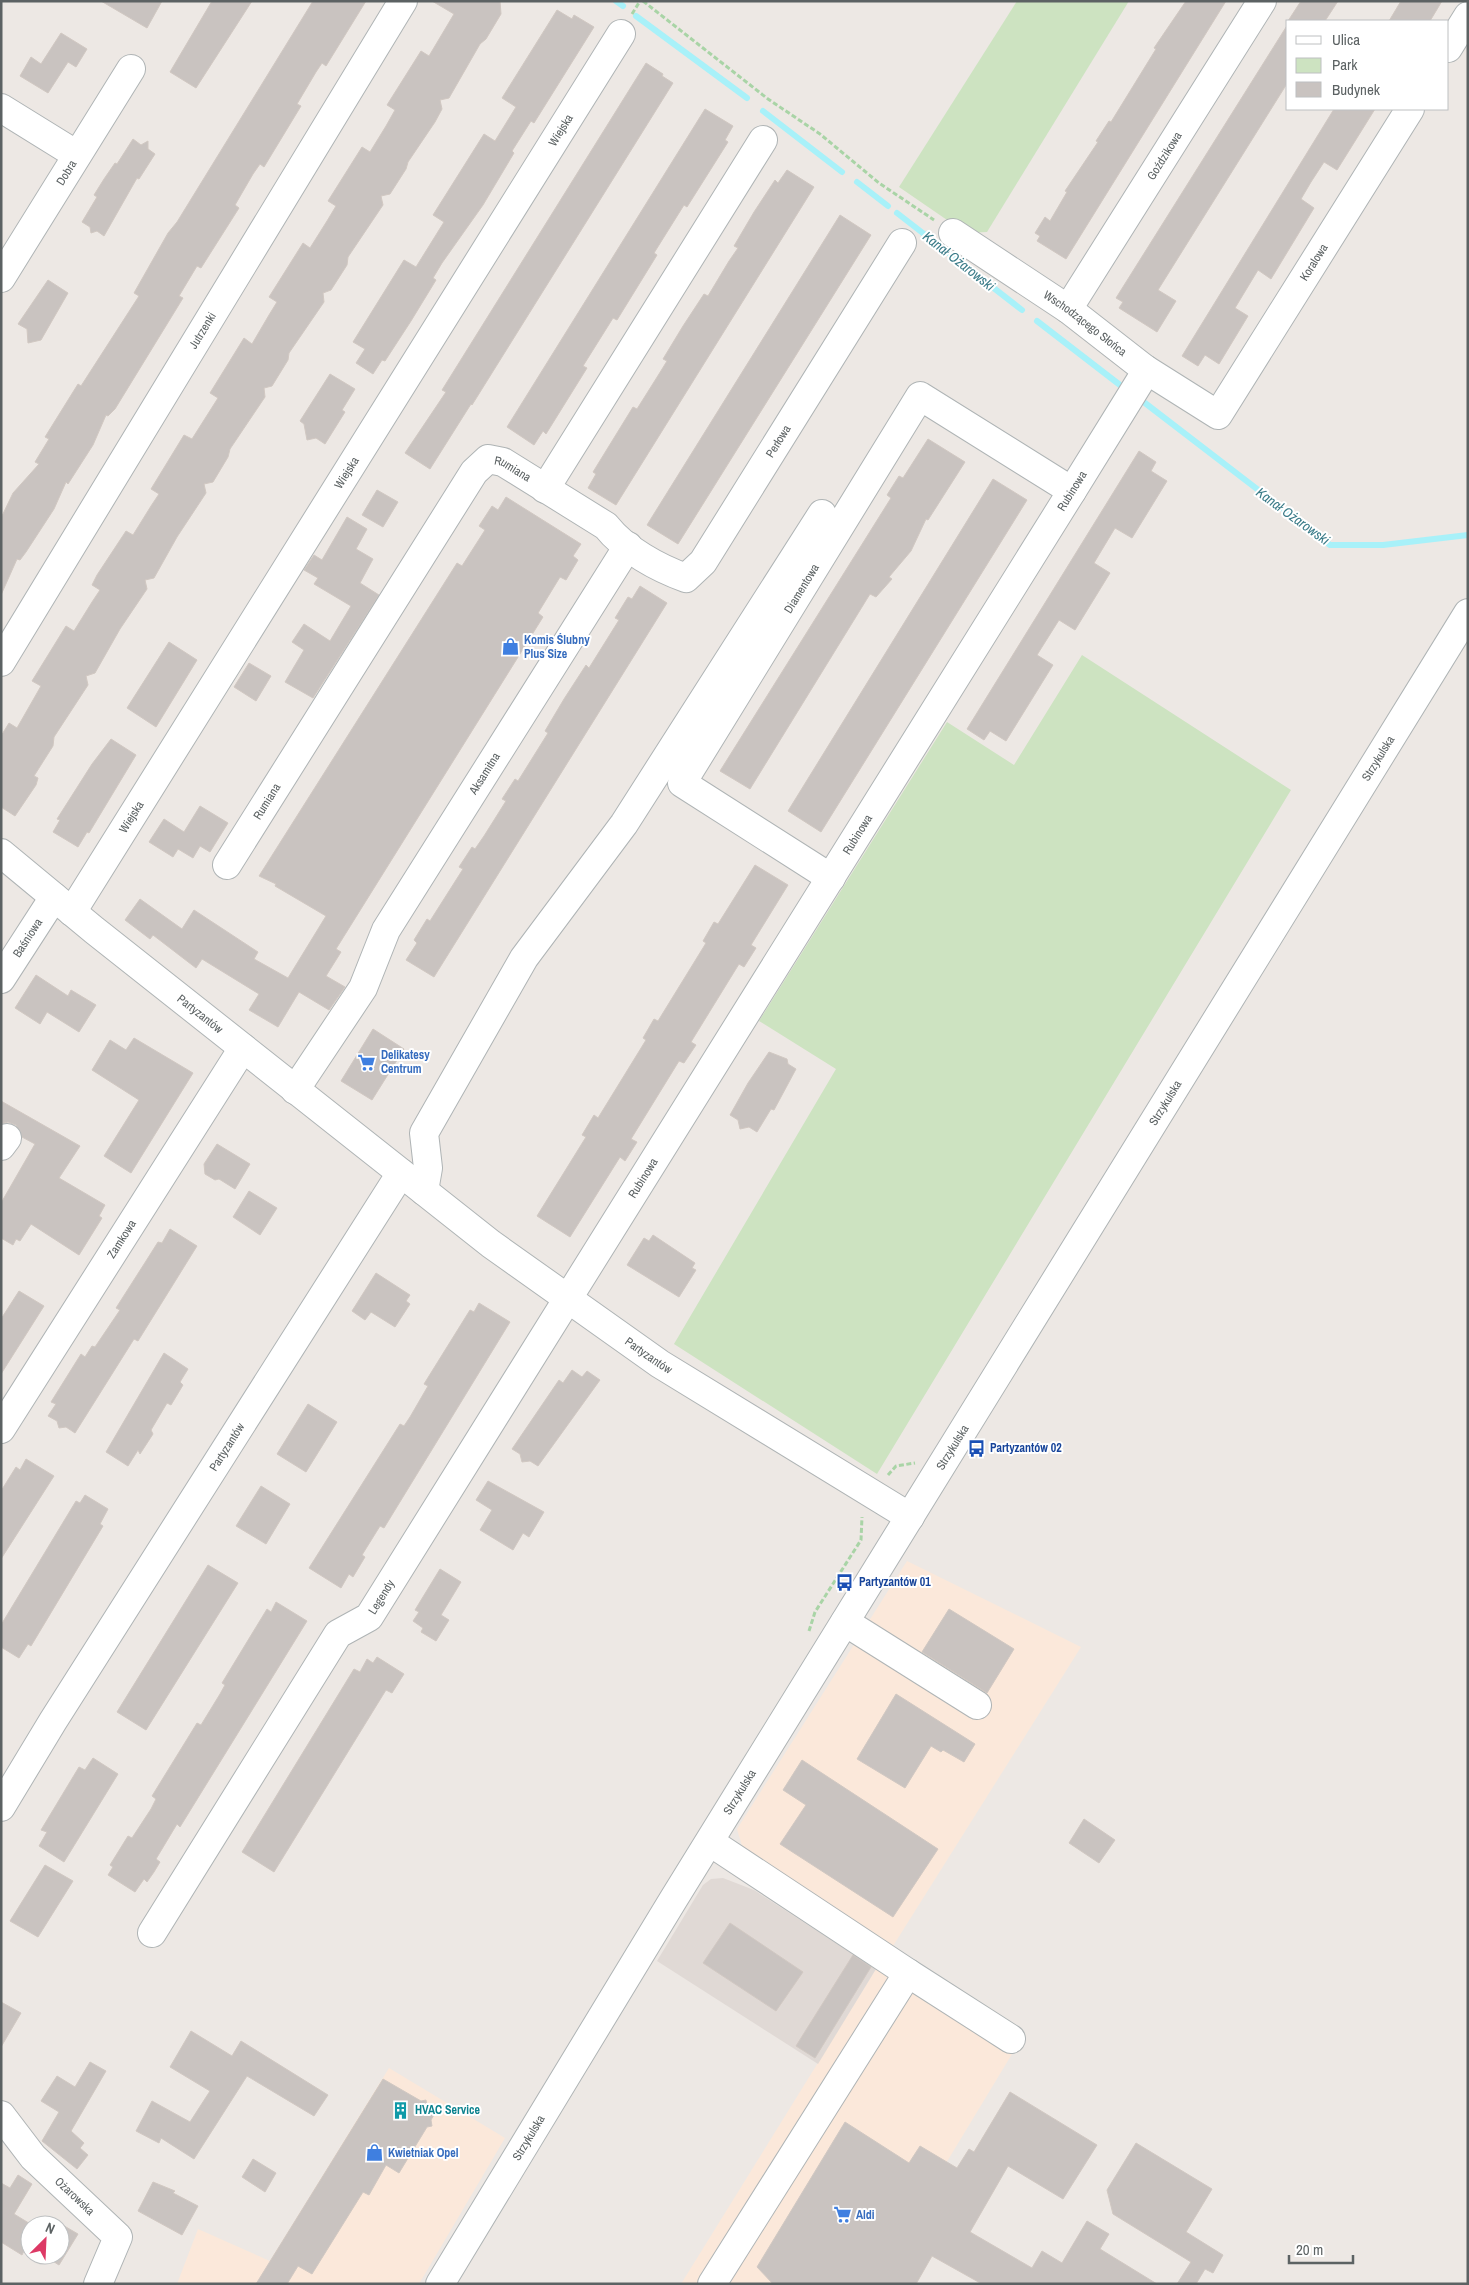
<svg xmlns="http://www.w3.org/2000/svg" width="1469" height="2285" font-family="'Archivo Narrow',sans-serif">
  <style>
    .commercial { fill: #fbe8da }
    .education { fill: #e0d9d5 }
    .green { fill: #cde3c1 }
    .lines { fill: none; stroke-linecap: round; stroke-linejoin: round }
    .stream { stroke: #a8f1f9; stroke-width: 6 }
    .building { fill: #c9c3c0; stroke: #d1c8c2 }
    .minor-casing { stroke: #afb4b5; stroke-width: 30 }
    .path { stroke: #a9d4a6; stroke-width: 3; stroke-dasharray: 5 2.5; stroke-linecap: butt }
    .minor { stroke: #fff; stroke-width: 28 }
    .labels { text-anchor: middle; stroke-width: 4; stroke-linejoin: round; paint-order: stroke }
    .street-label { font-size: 12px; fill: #5c6263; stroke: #fff }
    .shop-label { font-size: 12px; font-weight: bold; fill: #366cbe; stroke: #fff; text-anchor: start }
    .transit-label { font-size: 12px; font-weight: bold; fill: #164399; stroke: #fff; text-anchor: start }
    .culture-label { font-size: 12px; font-weight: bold; fill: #0d838f; stroke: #fff; text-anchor: start }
    .water-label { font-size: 14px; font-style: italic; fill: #3a7b88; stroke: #fff }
  </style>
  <rect width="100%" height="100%" fill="#ede8e4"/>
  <g class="commercial">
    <polygon points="907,1561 1081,1647 893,1946 742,1846 737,1829"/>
    <polygon points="876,1969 1012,2054 873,2284 681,2284"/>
    <polygon points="389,2068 505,2138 419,2284 177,2284 198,2229 270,2261"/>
  </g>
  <polygon class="education" points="723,1878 754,1890 876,1969 818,2064 657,1961 703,1885 711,1879"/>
  <g class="green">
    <polygon points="1017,1 1129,1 987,232 966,233 899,187"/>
    <polygon points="1082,655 1291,790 877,1474 674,1344 836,1069 759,1021 947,722 1014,765"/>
  </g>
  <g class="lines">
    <g class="stream">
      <polyline points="616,1 623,6"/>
      <polyline points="636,16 747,98"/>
      <polyline points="763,111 842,172"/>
      <polyline points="857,182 888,206"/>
      <polyline points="897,213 1022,310"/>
      <polyline points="1037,321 1120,385"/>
      <polyline points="1145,403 1330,545 1383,545 1468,535"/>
    </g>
  </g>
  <g class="building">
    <polygon points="101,1 162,1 147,28"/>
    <polygon points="212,1 252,1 196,88 170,72"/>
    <polygon points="313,1 366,1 326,66 322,63 316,72 297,104 301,106 264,167 260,164 253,174 235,205 239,208 201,268 197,266 179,296 183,298 115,409 108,416 106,415 93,445 68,484 66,482 54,509 26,552 20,560 17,559 1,595 1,518 13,493 39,464 35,462 49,439 45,437 78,384 81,386 139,296 134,293 168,233 177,222"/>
    <polygon points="432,1 500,1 501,14 486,39 480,44 449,98 440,100 442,109 435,122 408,162 406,169 390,194 381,196 383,205 348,257 347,265 331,290 323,293 324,302 289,353 288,360 272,386 264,388 265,397 230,449 228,457 213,482 204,484 206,493 177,537 154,578 145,580 147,589 120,629 95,673 86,676 88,685 54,737 53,746 34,776 38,778 36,785 15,816 1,807 1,736 9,723 17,728 41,686 32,681 66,626 74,631 92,602 100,590 92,585 97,575 126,531 133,535 151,506 159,494 151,489 184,435 192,439 218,398 210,393 244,338 252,344 269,315 277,302 269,297 303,243 310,248 327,221 336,206 328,201 362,147 370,152 386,126 395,110 387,105 421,51 429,56 454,14"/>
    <polygon points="1186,1 1226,1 1066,259 1037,241 1040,236 1035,233 1045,217 1050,221 1067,192 1065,191 1098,142 1096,141 1109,121 1111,122 1156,49 1154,48"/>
    <polygon points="1301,1 1338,1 1325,21 1288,21"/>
    <polygon points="1401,1 1442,1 1430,21 1389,21"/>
    <polygon points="557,10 572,19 574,15 594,27 534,123 531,121 512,151 514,153 483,205 442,263 433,278 436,280 411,321 385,361 382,360 373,374 356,363 365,349 353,342 404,260 416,267 444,222 433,215 484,134 495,141 516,107 502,98"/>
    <polygon points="1288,24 1288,82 1158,290 1176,301 1157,332 1119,308 1123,302 1116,298"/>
    <polygon points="61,33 87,49 76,67 68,62 48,93 20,76 31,57 41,64"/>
    <polygon points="646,63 663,74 662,76 673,83 472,405 471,404 430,469 405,453 446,392 442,390"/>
    <polygon points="705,109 733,126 725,140 728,142 687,207 684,205 654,253 657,255 617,320 613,318 583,366 587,368 546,434 543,431 534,445 507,427"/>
    <polygon points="1334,109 1375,109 1337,170 1324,162 1311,182 1301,199 1314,208 1271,279 1258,270 1235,308 1248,316 1219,364 1205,355 1198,366 1182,356"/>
    <polygon points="133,139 141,145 148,141 148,149 155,154 139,179 137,178 104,236 97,231 91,233 90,227 82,222 97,197 94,195 104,179 115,163 117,164"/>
    <polygon points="787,170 814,187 616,505 588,488 596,474 593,472 633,407 637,409 659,374 667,361 663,359 683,326 704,294 708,296 729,261 738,248 734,246 754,212 775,180 778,183"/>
    <polygon points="840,215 871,235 678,544 647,525"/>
    <polygon points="48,280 68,293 41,340 28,343 27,329 18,324"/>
    <polygon points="330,374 355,389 342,410 345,412 325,444 316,438 307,440 304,424 300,421"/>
    <polygon points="928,439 965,462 928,520 926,519 911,551 889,577 892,579 876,597 870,594 750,789 720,771 891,498 887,495 899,476 903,478"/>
    <polygon points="1139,451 1156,462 1151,471 1167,481 1132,538 1115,528 1094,563 1110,573 1075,630 1059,620 1037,655 1053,665 1006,741 990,731 984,740 967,729"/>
    <polygon points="993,479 1027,500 821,832 788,811"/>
    <polygon points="377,490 398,502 383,527 362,515"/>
    <polygon points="506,497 581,544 573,556 578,560 566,580 560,577 538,613 543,617 336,949 341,952 326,976 345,987 329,1010 299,992 278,1027 249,1010 259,994 202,959 196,968 153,935 150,939 125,920 140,899 182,929 194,910 258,952 254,959 288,978 326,916 275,886 276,884 259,876 457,563 462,566 485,530 479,526 492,506 498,510"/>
    <polygon points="347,517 367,529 356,549 373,559 360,583 379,595 313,698 285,682 304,650 292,642 304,624 330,641 351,606 314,584 318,578 304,570 314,555 322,560"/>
    <polygon points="640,586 667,603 434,977 406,960 417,943 414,940 427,919 430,921 463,869 459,867 472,847 475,849 484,836 506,801 502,799 515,779 518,781 548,733 545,731 564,699 586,665 589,668 619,620 615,618 628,597 632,599"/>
    <polygon points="169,642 197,660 156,727 127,708"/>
    <polygon points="249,663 271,676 256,701 234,687"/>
    <polygon points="111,739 136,755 89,833 87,832 78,847 53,832 60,820 57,819 92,764"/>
    <polygon points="200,806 228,823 210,852 200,846 193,858 178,849 173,857 149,842 164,819 184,832"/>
    <polygon points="755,865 788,885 751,945 756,948 744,967 739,964 691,1042 696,1045 684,1063 679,1061 631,1139 637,1142 625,1161 620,1157 570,1237 537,1216 586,1137 582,1135 594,1115 598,1118 646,1040 643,1038 654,1019 658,1021 706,943 703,941 714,922 718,924"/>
    <polygon points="36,975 68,996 71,990 96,1005 79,1032 47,1012 40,1024 15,1008"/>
    <polygon points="373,1029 404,1049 372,1100 341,1081"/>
    <polygon points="134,1038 193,1073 131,1173 104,1156 139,1100 92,1070 110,1040 126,1050"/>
    <polygon points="769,1052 787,1059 788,1064 796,1069 774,1110 771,1109 757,1132 749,1127 740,1129 738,1120 730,1115 748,1083"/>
    <polygon points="1,1101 80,1146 59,1178 105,1205 99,1216 102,1218 79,1255 31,1224 20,1241 16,1239 13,1245 1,1238 1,1203 35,1144 22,1137 16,1125 8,1122 1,1124"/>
    <polygon points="217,1144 250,1164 235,1189 219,1179 215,1180 205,1174 204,1164"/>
    <polygon points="249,1191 277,1208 260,1235 233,1217"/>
    <polygon points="170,1229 197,1246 138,1341 134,1339 75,1433 66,1427 59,1428 57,1421 48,1416 56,1404 51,1402 81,1354 85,1357 92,1346 95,1347 120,1310 116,1308 146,1261 158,1242 162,1243"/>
    <polygon points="653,1235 695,1263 692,1268 696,1270 679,1297 627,1265 644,1238 649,1241"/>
    <polygon points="376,1273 410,1295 406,1301 410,1304 395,1327 371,1312 365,1320 352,1311"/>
    <polygon points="19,1291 44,1306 1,1374 1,1319"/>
    <polygon points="479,1303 510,1322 384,1528 380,1526 362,1555 365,1557 353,1577 349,1574 341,1588 309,1568 400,1424 404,1426 410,1417 428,1386 424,1384 470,1310 474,1312"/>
    <polygon points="164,1353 188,1369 180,1382 183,1385 171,1405 167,1403 151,1430 153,1434 140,1454 138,1450 128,1466 106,1452"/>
    <polygon points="572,1370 582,1377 587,1371 600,1380 538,1466 530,1461 522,1462 520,1454 512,1449 559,1380 563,1383"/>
    <polygon points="308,1404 337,1422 306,1472 277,1454"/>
    <polygon points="26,1459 54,1476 1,1559 1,1491 16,1467 20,1470"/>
    <polygon points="488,1481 544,1512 529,1537 523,1533 513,1550 480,1530 492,1510 476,1500"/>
    <polygon points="261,1486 290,1504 266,1544 236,1526"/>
    <polygon points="85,1495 108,1509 100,1524 103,1526 31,1646 28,1644 19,1658 1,1647 1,1625 76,1501 80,1503"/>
    <polygon points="208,1565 238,1583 146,1730 117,1712"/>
    <polygon points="440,1569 461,1582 441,1615 449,1620 436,1641 421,1632 423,1628 413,1621 419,1612 415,1610"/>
    <polygon points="276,1602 307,1621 180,1827 177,1824 156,1859 160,1862 154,1872 147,1882 144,1879 135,1892 108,1875 113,1867 110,1865 128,1836 132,1838 151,1809 156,1799 152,1796 197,1723 201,1725 220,1694 225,1685 222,1683 267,1609 271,1612"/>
    <polygon points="949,1609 1014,1649 987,1693 922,1652"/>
    <polygon points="377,1657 404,1674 392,1693 386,1690 274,1872 242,1852 354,1669 360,1672 367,1659 373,1663"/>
    <polygon points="896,1694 975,1744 964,1762 943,1750 941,1752 931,1746 905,1788 857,1759"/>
    <polygon points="93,1758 118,1774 64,1862 39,1846 47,1832 41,1830 79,1767 85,1770"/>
    <polygon points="802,1760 938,1849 893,1917 780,1844 806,1805 783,1790"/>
    <polygon points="1084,1819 1115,1840 1099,1863 1069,1843"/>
    <polygon points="45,1865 73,1881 38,1937 10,1921"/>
    <polygon points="730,1923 803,1972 776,2011 703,1963"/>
    <polygon points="853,1955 871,1967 815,2058 796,2046"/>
    <polygon points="1,2002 21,2013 1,2047"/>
    <polygon points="191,2031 232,2056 241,2041 328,2095 314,2116 247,2076 194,2159 161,2138 159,2143 136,2131 152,2101 190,2122 210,2091 170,2067"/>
    <polygon points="90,2062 106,2071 71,2131 84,2143 80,2148 88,2155 77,2169 42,2141 59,2112 41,2101 57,2076 75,2087"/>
    <polygon points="383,2079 421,2101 426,2100 427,2106 436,2111 431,2120 432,2126 427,2127 399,2173 386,2165 369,2195 363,2192 312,2274 298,2266 287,2284 256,2284"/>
    <polygon points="1010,2092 1097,2145 1063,2199 1008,2166 970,2232 1032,2268 1042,2251 1062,2263 1087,2221 1109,2234 1100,2249 1157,2284 982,2284 932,2256 916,2284 773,2284 757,2267 845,2122 909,2163 920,2146 957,2168 969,2149 974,2152"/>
    <polygon points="1136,2143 1212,2189 1186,2232 1223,2255 1213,2273 1205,2269 1196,2284 1177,2284 1191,2262 1113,2214 1107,2190"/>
    <polygon points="253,2159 276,2173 265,2192 242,2177"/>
    <polygon points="18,2175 32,2184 14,2214 32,2225 30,2225 30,2247 27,2245 22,2255 1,2242 1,2183 10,2188"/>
    <polygon points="153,2182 175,2191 173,2193 198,2206 182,2235 138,2211"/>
    <polygon points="54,2220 78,2234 59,2265 43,2255 60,2255 60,2225 51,2225"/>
  </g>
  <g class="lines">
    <defs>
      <g id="minor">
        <polyline points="1448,48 1468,16"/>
        <polyline points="1,108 77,155"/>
        <path id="s1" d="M953 233 1068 309 1145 369 1218 415 1410 109"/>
        <path id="s2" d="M1 278 131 69"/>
        <path id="s3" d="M1068 309 1262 1"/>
        <polyline points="545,489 763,140"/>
        <path id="s4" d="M1 662 403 1"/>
        <path id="s5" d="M1 853 94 930 491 1244 660 1364 910 1517"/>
        <path id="s6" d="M227 865 474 472 488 459 503 462 606 526C625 550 658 568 686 578L703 562 902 243"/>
        <path id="s7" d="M831 878 682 783 920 396 1072 491"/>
        <path id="s8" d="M72 912 621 34"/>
        <path id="s9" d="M1 979 54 897"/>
        <path id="s10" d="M295 1090 363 988 386 930 628 546"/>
        <polyline points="1,1146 7,1138"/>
        <polyline points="424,1191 428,1168 424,1133 524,958 624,824 822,514"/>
        <path id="s11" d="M1 1429 243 1048"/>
        <polyline points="845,1622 977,1705"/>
        <path id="s12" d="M1 1807 53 1721 401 1173"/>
        <polyline points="710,1842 908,1973 712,2284"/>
        <path id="s13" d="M152 1933 338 1634 369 1617 1072 491 1142 378 1145 369"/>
        <polyline points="908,1973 1011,2039"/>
        <path id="s14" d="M1 2115 33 2157 118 2237 98 2284"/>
        <path id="s15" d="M440 2284 673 1900 1468 613"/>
      </g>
    </defs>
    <use href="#minor" class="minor-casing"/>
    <g class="path">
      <polyline points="643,1 768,99 820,134 879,183 934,220"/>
      <polyline points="632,14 640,1"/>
      <polyline points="888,1475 896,1466 915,1463"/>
      <polyline points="809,1631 815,1612 861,1540 862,1517"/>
    </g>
    <use href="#minor" class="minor"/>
  </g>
  <defs>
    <symbol id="shop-bare" viewBox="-9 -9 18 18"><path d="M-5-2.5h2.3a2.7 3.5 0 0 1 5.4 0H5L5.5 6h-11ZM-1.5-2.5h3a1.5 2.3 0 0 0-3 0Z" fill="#3f7fe0" stroke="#fff" stroke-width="2.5" paint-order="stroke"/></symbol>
    <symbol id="supermarket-bare" viewBox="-9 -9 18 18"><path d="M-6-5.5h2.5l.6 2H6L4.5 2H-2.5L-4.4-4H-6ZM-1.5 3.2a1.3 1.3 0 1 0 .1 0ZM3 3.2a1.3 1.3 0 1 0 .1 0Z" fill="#3f7fe0" stroke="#fff" stroke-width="2.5" paint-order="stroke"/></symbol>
    <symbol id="bus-bare" viewBox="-9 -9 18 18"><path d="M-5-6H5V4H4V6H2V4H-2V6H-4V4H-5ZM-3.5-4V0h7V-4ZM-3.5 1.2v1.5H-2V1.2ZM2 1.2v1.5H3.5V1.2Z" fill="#1a4fb4" stroke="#fff" stroke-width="2.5" paint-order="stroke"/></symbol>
    <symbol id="building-bare" viewBox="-9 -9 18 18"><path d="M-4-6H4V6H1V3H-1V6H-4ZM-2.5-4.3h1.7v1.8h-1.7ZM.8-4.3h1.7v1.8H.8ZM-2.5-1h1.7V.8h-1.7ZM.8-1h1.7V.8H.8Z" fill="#0f9aa8" stroke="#fff" stroke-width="2.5" paint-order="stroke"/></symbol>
  </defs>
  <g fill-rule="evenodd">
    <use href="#shop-bare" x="498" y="634" width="25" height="25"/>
    <use href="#supermarket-bare" x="354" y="1050" width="25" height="25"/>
    <use href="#bus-bare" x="964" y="1436" width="25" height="25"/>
    <use href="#bus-bare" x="832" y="1570" width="25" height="25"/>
    <use href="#building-bare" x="388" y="2098" width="25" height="25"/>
    <use href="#shop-bare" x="362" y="2140" width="25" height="25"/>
    <use href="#supermarket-bare" x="830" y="2202" width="25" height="25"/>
  </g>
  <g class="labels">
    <g class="street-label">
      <text dy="4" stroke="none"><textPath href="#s8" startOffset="922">Wiejska</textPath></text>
      <text dy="4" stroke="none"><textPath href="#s3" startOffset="181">Goździkowa</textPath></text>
      <text dy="4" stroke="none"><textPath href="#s2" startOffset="124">Dobra</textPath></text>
      <text dy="4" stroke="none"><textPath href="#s1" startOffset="502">Koralowa</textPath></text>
      <text dy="4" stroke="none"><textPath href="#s1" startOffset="160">Wschodzącego Słońca</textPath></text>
      <text dy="4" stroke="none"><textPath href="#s4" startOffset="388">Jutrzenki</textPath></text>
      <text dy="4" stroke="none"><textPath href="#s6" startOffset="882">Perłowa</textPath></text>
      <text dy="4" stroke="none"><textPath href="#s6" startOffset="510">Rumiana</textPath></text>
      <text dy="4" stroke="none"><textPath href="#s8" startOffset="518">Wiejska</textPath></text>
      <text dy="4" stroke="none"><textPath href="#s13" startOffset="1715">Rubinowa</textPath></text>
      <text dy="4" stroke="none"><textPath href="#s7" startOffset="405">Diamentowa</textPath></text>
      <text dy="4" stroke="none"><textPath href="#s15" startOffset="1791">Strzykulska</textPath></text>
      <text dy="4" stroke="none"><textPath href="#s10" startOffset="370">Aksamitna</textPath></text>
      <text dy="4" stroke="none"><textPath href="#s6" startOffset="75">Rumiana</textPath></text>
      <text dy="4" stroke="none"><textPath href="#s8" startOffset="112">Wiejska</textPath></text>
      <text dy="4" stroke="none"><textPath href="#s13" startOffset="1310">Rubinowa</textPath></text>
      <text dy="4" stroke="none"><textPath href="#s9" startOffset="49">Baśniowa</textPath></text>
      <text dy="4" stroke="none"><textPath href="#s5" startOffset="256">Partyzantów</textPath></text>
      <text dy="4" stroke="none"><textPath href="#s15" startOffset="1386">Strzykulska</textPath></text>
      <text dy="4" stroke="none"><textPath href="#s13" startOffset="905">Rubinowa</textPath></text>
      <text dy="4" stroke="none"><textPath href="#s11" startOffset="225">Zamkowa</textPath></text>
      <text dy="4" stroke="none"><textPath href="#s5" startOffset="820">Partyzantów</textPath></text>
      <text dy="4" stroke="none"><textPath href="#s12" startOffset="425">Partyzantów</textPath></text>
      <text dy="4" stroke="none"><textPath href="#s15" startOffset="981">Strzykulska</textPath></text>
      <text dy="4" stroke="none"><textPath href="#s13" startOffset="411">Legendy</textPath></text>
      <text dy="4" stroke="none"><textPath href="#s15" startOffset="576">Strzykulska</textPath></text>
      <text dy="4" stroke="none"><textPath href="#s15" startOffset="171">Strzykulska</textPath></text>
      <text dy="4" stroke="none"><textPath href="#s14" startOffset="110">Ożarowska</textPath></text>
    </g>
    <g class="shop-label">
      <text x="524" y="644">Komis Ślubny<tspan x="524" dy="14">Plus Size</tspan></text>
      <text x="381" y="1059">Delikatesy<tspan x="381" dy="14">Centrum</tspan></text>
      <text x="388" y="2157">Kwietniak Opel</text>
      <text x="856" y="2219">Aldi</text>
    </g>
    <g class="transit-label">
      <text x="990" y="1452">Partyzantów 02</text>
      <text x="859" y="1586">Partyzantów 01</text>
    </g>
    <g class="culture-label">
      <text x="415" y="2114">HVAC Service</text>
    </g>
    <g class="water-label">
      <text transform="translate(959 261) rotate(38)" y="5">Kanał Ożarowski</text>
      <text transform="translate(1293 516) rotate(36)" y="5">Kanał Ożarowski</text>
    </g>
  </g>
  <rect width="1469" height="2285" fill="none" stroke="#5c6263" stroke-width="5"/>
  <rect x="1286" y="20" width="162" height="90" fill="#ffffff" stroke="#bec0c1"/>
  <rect x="1296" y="36" width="25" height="8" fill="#ffffff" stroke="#bec0c1"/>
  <text x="1332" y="45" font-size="15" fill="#5c6263">Ulica</text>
  <rect x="1296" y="58" width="25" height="15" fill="#cde3c1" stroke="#bec0c1"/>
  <text x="1332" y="70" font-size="15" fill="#5c6263">Park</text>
  <rect x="1296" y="82" width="25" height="15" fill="#c9c3c0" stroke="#bec0c1"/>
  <text x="1332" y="95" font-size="15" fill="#5c6263">Budynek</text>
  <g transform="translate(45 2240) rotate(24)"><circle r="24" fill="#ffffff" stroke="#bec0c1"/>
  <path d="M0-4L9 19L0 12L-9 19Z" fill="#dd3965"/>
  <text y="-8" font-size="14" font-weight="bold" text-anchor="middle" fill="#5c6263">N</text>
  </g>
  <path d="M1289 2255v8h64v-8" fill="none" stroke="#5c6263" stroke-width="2.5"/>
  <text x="1296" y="2255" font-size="15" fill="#5c6263" stroke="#ffffff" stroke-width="4" paint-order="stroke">20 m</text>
</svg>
